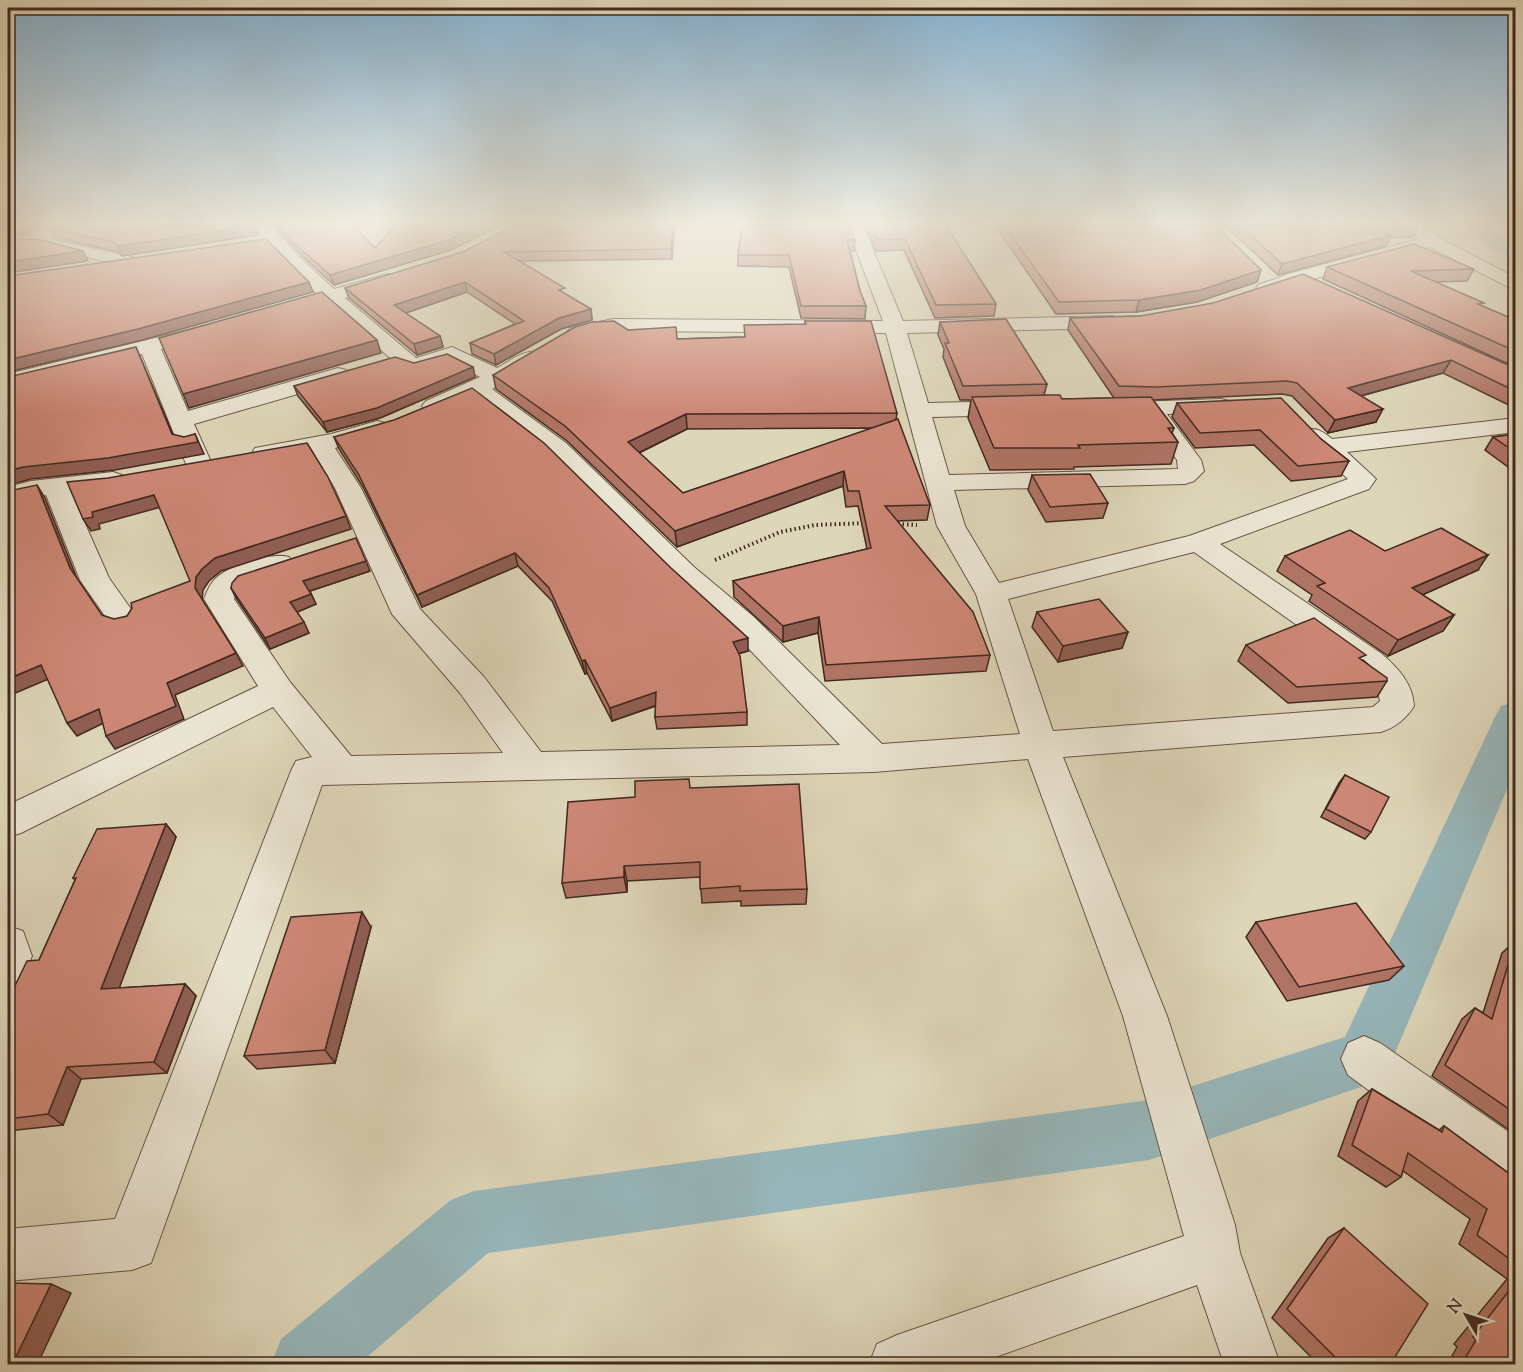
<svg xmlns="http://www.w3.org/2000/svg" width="1523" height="1372" font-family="'Sorts Mill Goudy',serif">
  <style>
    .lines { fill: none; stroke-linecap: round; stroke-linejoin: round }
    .canal { fill: #97b6ba; fill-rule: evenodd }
    .minor-casing { stroke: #685446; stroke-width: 2 }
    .path { stroke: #40291f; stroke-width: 4; stroke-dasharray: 1.5 3; stroke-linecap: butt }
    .minor { fill: #eae4d2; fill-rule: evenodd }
    .wall { fill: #b07465; stroke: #40291f; stroke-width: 1.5; fill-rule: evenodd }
    .shaded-wall { fill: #905e53; stroke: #40291f; stroke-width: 1.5 }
    .building { fill: #cd8776; stroke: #40291f; stroke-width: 1.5 }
  </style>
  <rect width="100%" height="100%" fill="#ded6b9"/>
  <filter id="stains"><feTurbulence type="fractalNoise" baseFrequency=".00333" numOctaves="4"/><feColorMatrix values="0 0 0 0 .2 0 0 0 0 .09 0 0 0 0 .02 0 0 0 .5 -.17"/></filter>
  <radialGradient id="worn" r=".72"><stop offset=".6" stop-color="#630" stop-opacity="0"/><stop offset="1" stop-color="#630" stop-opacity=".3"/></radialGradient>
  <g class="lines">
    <g class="canal">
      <polygon points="1465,221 1486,221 1503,240 1516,247 1516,262 1489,248"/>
      <polygon points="1516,702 1516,768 1384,1079 1149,1160 488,1253 359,1364 271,1364 281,1339 451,1200 474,1191 1149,1100 1345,1037 1495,717 1501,706"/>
    </g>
    <defs>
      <g id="minor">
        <path d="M250 221H267L299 257 334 289 388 274 395 276 397 280 395 284 345 298 416 358 452 347 497 368C510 361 524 349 540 352L543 357 540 362 492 389 566 443 694 567 754 617 882 744 1020 734 976 594 937 526 886 333 613 331 577 338 570 336 567 332 570 328 613 319 883 321 845 221H861L903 321 1113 316 1120 318 1123 322 1120 326 1113 328 907 333 928 403 1014 401 1022 403 1026 408 1022 413 1014 415 932 417 949 475 1178 469 1177 460 1144 414 1105 413 1101 408 1105 403 1221 399 1229 401 1233 406 1229 411 1221 413 1167 414 1201 460 1204 471 1194 481 1185 484 954 490 965 526 999 583 1189 536 1348 479 1304 440 1301 435 1304 430C1317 427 1322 431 1332 439L1516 418V432L1347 452 1376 479 1369 489 1220 544 1382 654C1398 668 1413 684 1414 706 1406 719 1396 727 1381 732L1063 757 1167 1016 1235 1225 1240 1253 1280 1364H1224L1197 1285 976 1364H869L877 1344 897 1335 1184 1236 1123 1016 1028 759 874 772 322 785 151 1263 132 1270 8 1281V1229L115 1219 291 771 296 761 312 757 273 707 21 833 8 837V805L258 686 204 599C207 591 210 584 216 578 229 565 272 552 289 557L293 563 289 569C271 575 241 578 234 599L290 682 351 756 503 753 460 693 392 614 335 488 313 452 264 460 255 458 252 453 255 448 331 434 377 421 385 423 389 428 385 433 335 448 361 488 420 609 484 677 541 752 840 745 732 631 674 579 548 453 475 397 442 411 434 413 426 411 422 406 426 401 480 377 450 361 413 372 405 371 327 303 285 315 278 313 275 309 278 305 317 294 287 264ZM1194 552 1360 670 1377 688 1380 701 1373 707 1053 731 1008 599Z"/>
        <polygon points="1397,221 1415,221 1438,237 1516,278 1516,291 1430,247 1306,281 1265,295 1258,293 1256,289 1258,285 1292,273 1419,239"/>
        <polygon points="8,236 42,237 136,258 139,262 136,266 130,267 42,247 8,246"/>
        <polygon points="204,326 211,328 214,332 211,336 161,349 188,411 338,368 346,370 349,375 346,380 194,424 212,464 208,469 199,472 190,469 186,464 142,354 8,388 8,374"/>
        <polygon points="113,472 122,475 126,480 122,485 71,492 109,578 138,619 134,626 123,629 112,626 80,580 46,495 8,503 8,487 31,481"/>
        <polygon points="8,926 23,931 32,956 23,979 8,985"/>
        <polygon points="1364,1036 1380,1043 1516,1137 1516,1193 1498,1186 1348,1075 1341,1059 1348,1043"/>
      </g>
    </defs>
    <use href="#minor" class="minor-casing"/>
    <g class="path">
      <polyline points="898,524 917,525"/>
      <polyline points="715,560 780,532 815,525 866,523"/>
    </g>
    <use href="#minor" class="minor"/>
  </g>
  <g class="wall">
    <polygon points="8,221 54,221 24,234 8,234"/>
    <polygon points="269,221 348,221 375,248 451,250 334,285 301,255"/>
    <polygon points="675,221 672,259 520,261 565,294 591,309 592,320 561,329 496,365 472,354 470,343 515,324 467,292 405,313 440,336 443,347 417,355 349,298 345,288 463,252"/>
    <polygon points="743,221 855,240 854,251 850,251 860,291 866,306 865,319 801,318 789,267 738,266 738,255"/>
    <polygon points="863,221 943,221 996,304 994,316 935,318 904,250 876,251"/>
    <polygon points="992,221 1211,221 1261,270 1257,282 1197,302 1136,312 1056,314"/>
    <polygon points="1220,221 1413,221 1418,226 1413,237 1390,238 1386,246 1278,275"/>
    <polygon points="50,228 258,235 122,256 118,252 55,237"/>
    <polygon points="1327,267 1474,269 1467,281 1436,282 1482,306 1515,320 1515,367 1323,279"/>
    <polygon points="1140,316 1515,368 1515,408 1443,373 1361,396 1376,422 1328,433 1292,396 1282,394 1153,400 1174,428 1172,433 1178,442 1171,464 1074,467 1074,469 990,470 968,418 971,400 960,400 943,357 944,349 938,335 940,322 1047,384 1044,395 1062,399 1114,398 1068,330 1070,318"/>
    <path d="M805 321 897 413 896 420 930 505 927 520 897 521 990 655 986 671 825 681 818 633 783 642 734 597 733 581 867 549 858 506 846 507 843 486 677 547 567 441 496 389 493 375 628 330 677 339 744 337 805 324ZM874 428 683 493 639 453 687 429Z"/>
    <polygon points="414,363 473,367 475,377 380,418 327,432 298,396 294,386"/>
    <polygon points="1177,403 1321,439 1349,461 1341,476 1291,481 1254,445 1195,448 1172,417"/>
    <polygon points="1515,434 1515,472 1485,450 1493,437"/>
    <polygon points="334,437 748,651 738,654 747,712 747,725 657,729 655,717 656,706 612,721 587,673 585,674 552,601 518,566 422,607 363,487 339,449"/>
    <polygon points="1032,475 1108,503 1103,518 1046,522 1028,490"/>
    <polygon points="1385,551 1478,570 1422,595 1454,615 1443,631 1388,656 1309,601 1312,595 1277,571 1285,556"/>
    <polygon points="370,571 310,591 316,604 297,612 309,633 270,649 236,598 231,588"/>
    <polygon points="1037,612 1128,632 1122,648 1058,662 1032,627"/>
    <polygon points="1246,645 1363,660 1387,681 1377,697 1288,703 1238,661"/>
    <polygon points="1345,775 1371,832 1365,839 1321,817 1339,783"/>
    <polygon points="690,788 807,889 806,904 741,906 741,901 702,903 700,877 627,881 627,892 566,898 562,883 635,797"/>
    <polygon points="166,824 176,837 119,988 185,984 196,996 167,1073 81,1079 63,1125 8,1131 8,1000 39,960 75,880 73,878"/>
    <polygon points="1256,922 1404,966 1389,980 1287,1001 1246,937"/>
    <polygon points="371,927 335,1063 257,1069 244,1056"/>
    <polygon points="1515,937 1515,1134 1432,1076 1462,1019 1475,1008 1483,1013 1502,953 1513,943"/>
    <polygon points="1372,1089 1439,1130 1444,1126 1515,1178 1515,1365 1447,1365 1457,1347 1454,1344 1507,1279 1459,1244 1470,1219 1403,1171 1401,1177 1386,1187 1338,1156 1358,1101"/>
    <polygon points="1344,1228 1390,1365 1319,1365 1272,1318 1328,1238"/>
  </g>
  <g class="shaded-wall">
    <polygon points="26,221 54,221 24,234 18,224"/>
    <polygon points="488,221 509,221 451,250 334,285 330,275"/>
    <polygon points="673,221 675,221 672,259 671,249"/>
    <polygon points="254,226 258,235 122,256 117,246"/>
    <polygon points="1391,235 1386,246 1278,275 1282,264"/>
    <polygon points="83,251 88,261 8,273 8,274 8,262"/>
    <polygon points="1261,270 1257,282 1197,302 1136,312 1139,300"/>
    <polygon points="309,282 313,292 143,340 8,372 8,360"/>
    <polygon points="465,282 467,292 397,316 394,305"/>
    <polygon points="591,309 592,320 561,329 496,365 494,354 559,318"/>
    <polygon points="440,336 443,347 417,355 414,344"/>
    <polygon points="377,340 381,353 189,408 183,394"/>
    <polygon points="136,347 178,446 195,434 204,454 115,470 31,479 8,485 8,471 23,467 172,434"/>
    <polygon points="1451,360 1443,373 1342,401 1348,388"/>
    <polygon points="473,367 475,377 380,418 327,432 323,422"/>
    <polygon points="1383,409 1376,422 1328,433 1335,420"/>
    <polygon points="686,414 687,429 630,457 628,442"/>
    <polygon points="844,471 843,486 677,547 675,531"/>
    <polygon points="37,485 45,498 78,581 70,568"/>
    <polygon points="154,495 161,507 99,524 100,529 91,531 83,519 92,512"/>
    <polygon points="346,516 351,529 221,571 209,581 203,590 202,600 195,588 196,577 202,569 215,558"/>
    <polygon points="515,553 518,566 422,607 417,595"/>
    <polygon points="1488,555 1478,570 1402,604 1412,588"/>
    <polygon points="366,561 370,571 307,592 303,581"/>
    <polygon points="311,594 316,604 295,613 290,602"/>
    <polygon points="1454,615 1443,631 1388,656 1398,640"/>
    <polygon points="819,617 818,633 783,642 783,626"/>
    <polygon points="304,622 309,633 270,649 265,638"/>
    <polygon points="1128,632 1122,648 1058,662 1063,646"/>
    <polygon points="748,638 748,651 733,655 733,642"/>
    <polygon points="236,653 243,666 175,695 184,719 115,749 106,736 167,683"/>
    <polygon points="585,660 587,673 585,674 582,661"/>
    <polygon points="41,665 51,678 8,696 8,679"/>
    <polygon points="656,692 657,705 612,721 610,708"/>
    <polygon points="99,709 108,721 77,736 67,723"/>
    <polygon points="166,824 176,837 114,1002 101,989"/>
    <polygon points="624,866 627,881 627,892 624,877"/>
    <polygon points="362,912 371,927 335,1063 325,1050"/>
    <polygon points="185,984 196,996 167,1073 154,1062"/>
    <polygon points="67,1067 81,1079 63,1125 48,1114"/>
    <polygon points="51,1284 71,1293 37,1365 12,1365"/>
  </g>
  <g class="building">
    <polygon points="8,221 26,221 18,224 8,225"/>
    <polygon points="65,221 252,221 254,226 117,246 114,242 50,228"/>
    <polygon points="274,221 348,221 375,248 400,221 488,221 449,240 330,275 297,246"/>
    <polygon points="523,221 673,221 671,249 504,252 565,288 559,290 591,309 559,318 494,354 470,343 524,321 465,282 394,305 440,336 414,344 345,288 463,252"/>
    <polygon points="743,221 847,221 855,240 847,240 860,291 866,306 801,306 789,255 738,255"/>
    <polygon points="869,221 943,221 996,304 936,305 905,239 877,239"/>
    <polygon points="1001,221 1211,221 1261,270 1201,290 1139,300 1059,302"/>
    <polygon points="1235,221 1413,221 1418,226 1375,228 1391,235 1282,264"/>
    <polygon points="8,239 37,239 83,251 8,262"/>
    <polygon points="266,239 309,282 138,329 8,360 8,276"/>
    <polygon points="1414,244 1474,269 1411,271 1484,303 1478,304 1515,320 1515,351 1327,267"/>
    <polygon points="1303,274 1515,368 1515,391 1451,360 1348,388 1383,409 1335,420 1297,383 1287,381 1156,387 1119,386 1070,318 1140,316 1213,303"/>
    <polygon points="322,292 377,340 183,394 159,338"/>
    <polygon points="1006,319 1047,384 963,386 945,343 949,343 940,322"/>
    <polygon points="614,321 628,330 676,327 677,339 745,337 744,325 806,324 805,321 871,321 897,413 686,414 628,442 683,493 898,419 930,505 885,506 973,612 990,655 826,665 819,617 783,626 733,581 871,548 859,491 848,491 844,471 675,531 565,426 493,375 575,327 592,322"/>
    <polygon points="136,347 172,434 184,437 195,434 198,442 108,458 23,467 8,471 8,377"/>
    <polygon points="447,354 473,367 377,408 323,422 294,386 395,357 414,363"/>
    <polygon points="472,388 544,443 671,568 748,638 733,642 740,656 747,712 655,717 656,692 610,708 585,660 582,661 549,588 515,553 417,595 359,475 334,437 394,420"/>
    <polygon points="1048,395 1060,395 1062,399 1151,397 1174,428 1168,428 1178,442 1078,445 1080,448 994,448 972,397"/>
    <polygon points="1281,398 1321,439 1349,461 1298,466 1260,430 1200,433 1177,403"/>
    <polygon points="1515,434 1515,452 1493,437"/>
    <polygon points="307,443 328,477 346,516 215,558 202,569 196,577 195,588 236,653 167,683 176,706 106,736 99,709 67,723 41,665 8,679 8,491 37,485 70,568 102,615 114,619 127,616 132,608 131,603 190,581 154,495 92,512 93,517 83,519 67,482 108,478"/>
    <polygon points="1090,474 1108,503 1050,507 1032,475"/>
    <polygon points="1441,528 1488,555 1412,588 1454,615 1398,640 1317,586 1325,583 1285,556 1350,530 1385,551"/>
    <polygon points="356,538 366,561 303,581 311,594 290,602 304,622 265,638 231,588 232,583 238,576"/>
    <polygon points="1099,599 1128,632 1063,646 1037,612"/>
    <polygon points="1314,618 1366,655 1359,658 1387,678 1387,681 1297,687 1246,645"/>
    <polygon points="1345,775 1389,797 1371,832 1326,809"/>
    <polygon points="689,779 690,788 799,784 807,889 740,891 740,886 700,889 700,862 624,866 624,877 562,883 568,802 635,797 635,781"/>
    <polygon points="166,824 101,989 185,984 154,1062 67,1067 48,1114 8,1119 8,1000 27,961 39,960 76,878 73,878 97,829"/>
    <polygon points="1356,903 1404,966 1299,987 1256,922"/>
    <polygon points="362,912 325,1050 244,1056 291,917"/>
    <polygon points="1515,941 1515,1113 1445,1065 1475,1008 1492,1019"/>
    <polygon points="1372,1089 1442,1132 1444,1126 1515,1178 1515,1263 1477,1235 1487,1209 1408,1153 1401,1177 1352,1145"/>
    <polygon points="1344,1228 1428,1304 1390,1365 1343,1365 1287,1309"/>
    <polygon points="8,1283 51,1284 12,1365 8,1365"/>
    <polygon points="1515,1283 1515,1365 1461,1365 1476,1340 1473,1337"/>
  </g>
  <linearGradient id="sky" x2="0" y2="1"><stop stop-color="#87b5d6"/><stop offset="0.54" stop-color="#f0ede0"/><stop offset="1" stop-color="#f0ede0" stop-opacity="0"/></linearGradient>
  <rect width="1523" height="413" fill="url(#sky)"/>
  <rect width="1523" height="1372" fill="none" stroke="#ded6b9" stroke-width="30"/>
  <rect x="9" y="9" width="1505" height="1354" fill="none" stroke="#40291f" stroke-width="3"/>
  <rect x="15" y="15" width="1493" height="1342" fill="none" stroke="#40291f" stroke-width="1.5"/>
  <g transform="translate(1466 1315) rotate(309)" stroke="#eae4d2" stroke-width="4.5" paint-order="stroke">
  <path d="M0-4.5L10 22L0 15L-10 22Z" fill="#40291f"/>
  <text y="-9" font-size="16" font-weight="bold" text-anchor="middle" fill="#40291f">N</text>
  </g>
  <rect width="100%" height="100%" filter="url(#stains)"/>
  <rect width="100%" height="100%" fill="url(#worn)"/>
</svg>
